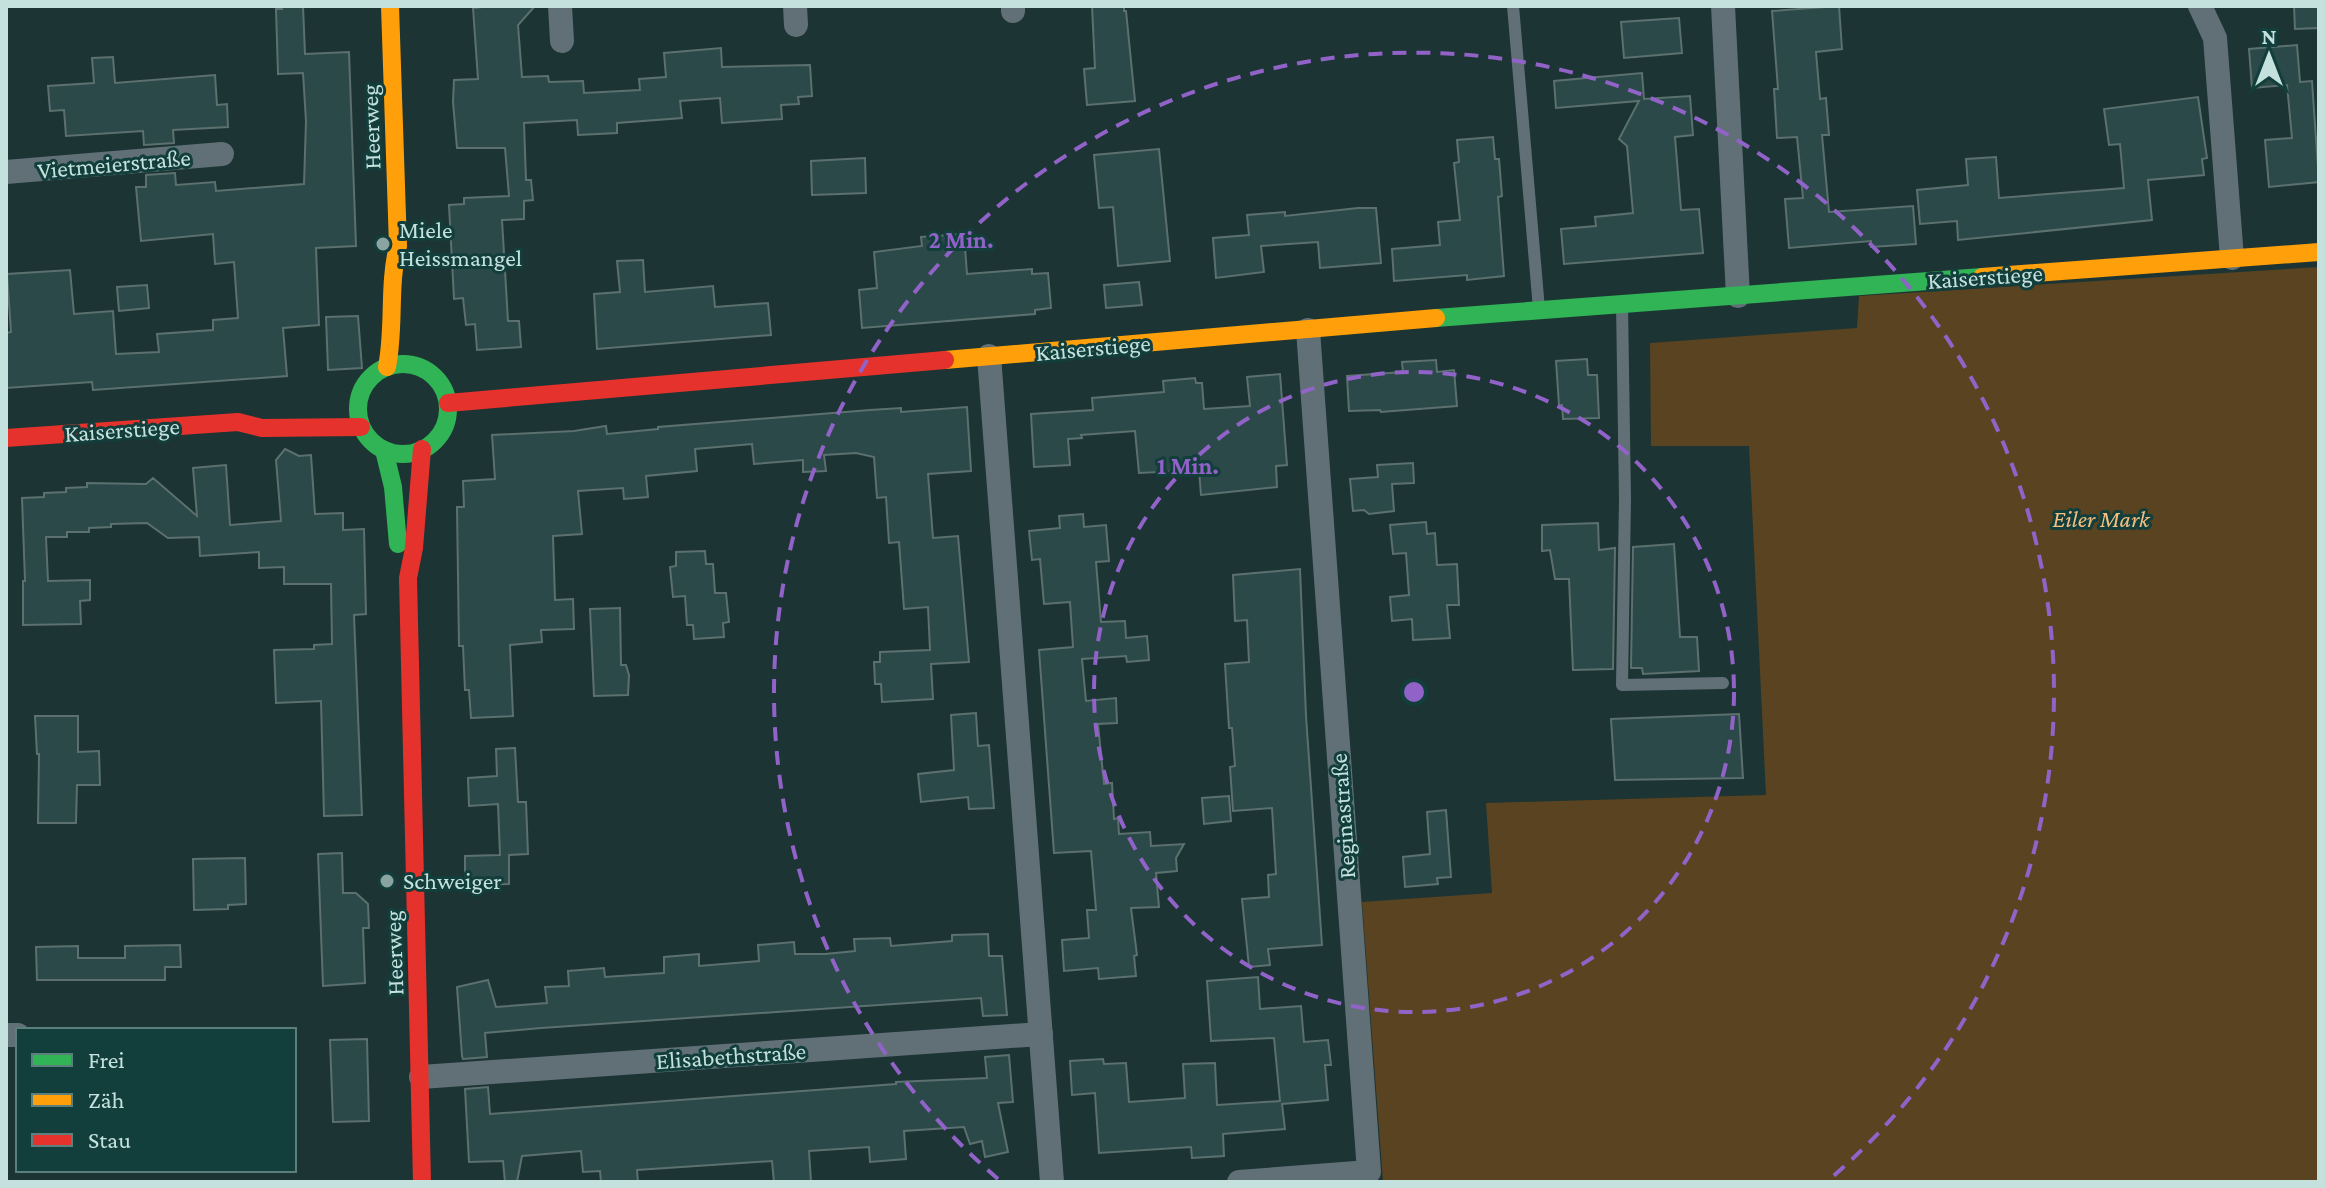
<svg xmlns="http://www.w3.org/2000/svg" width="2325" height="1188" font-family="'Crimson Pro',serif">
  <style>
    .green { fill: #5a4321 }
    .building { fill: #2b4948; stroke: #5b706f; stroke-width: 2 }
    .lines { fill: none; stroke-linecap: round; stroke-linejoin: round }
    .lane { stroke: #617077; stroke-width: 12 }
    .street { stroke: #617077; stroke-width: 24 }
    .fast { stroke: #30b455; stroke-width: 18 }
    .slow { stroke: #ff9f0a; stroke-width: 18 }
    .jam { stroke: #e5322d; stroke-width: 18 }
    .ring { fill: none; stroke: #9162c8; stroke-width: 4; stroke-dasharray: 14 10 }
    .poi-dot { fill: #8aa4a2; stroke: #123e3c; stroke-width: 3 }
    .labels { text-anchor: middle; stroke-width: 6; stroke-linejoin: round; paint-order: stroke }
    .street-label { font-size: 24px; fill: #c5e1de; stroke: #123e3c }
    .poi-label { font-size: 24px; fill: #c5e1de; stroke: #123e3c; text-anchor: start }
    .park-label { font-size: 24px; font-style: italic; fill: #f3be7f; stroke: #123e3c }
    .centre { fill: #9162c8; stroke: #123e3c; stroke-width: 4 }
    .ring-label { font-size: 24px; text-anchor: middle; font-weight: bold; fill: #9162c8; stroke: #123e3c; stroke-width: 6; stroke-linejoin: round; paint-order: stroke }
  </style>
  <rect width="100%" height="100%" fill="#1c3433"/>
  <polygon class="green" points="2319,267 2319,1182 1383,1182 1362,902 1492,893 1486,803 1766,795 1749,446 1651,446 1650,343 1857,328 1859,296"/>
  <g class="building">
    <polygon points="281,6 303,6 305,54 349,52 356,246 316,248 319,325 283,328 287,376 93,390 92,382 6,388 6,333 11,332 7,274 70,270 74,314 113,311 116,354 159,352 157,334 213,330 213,320 238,318 234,262 215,264 213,234 141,241 136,187 146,187 146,175 175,173 176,185 215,182 216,191 304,184 306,121 303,73 278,74 276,9 282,9"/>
    <polygon points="492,6 535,6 518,25 522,77 548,76 549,82 583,81 584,93 640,90 639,79 666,77 664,53 721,48 722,67 810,65 812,96 798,97 799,104 781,105 782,119 722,123 720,98 680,101 682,118 617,123 617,133 578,135 577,120 524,123 526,180 531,180 533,200 524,201 524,219 502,220 508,321 519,321 521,347 477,350 475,324 466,325 463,298 454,299 449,205 464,204 464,198 509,196 505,148 457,148 453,102 454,80 478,79 473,8"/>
    <polygon points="1092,6 1124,6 1124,11 1126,11 1135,101 1087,105 1084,69 1095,68"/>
    <polygon points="1839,6 1842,49 1816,52 1820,99 1826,98 1829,135 1822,135 1829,212 1913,206 1916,244 1871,247 1871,241 1789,248 1785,199 1803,198 1797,137 1777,138 1774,89 1778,89 1772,11"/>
    <polygon points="2294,6 2319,6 2319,28 2295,29"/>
    <polygon points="1679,18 1682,53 1624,58 1621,22"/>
    <polygon points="2297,45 2300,82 2312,81 2319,182 2269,187 2265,140 2292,138 2287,85 2252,88 2249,49"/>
    <polygon points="113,57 115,83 215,75 217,105 227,104 228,127 173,130 174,143 144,145 143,131 66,136 64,110 50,111 48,86 94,83 92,58"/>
    <polygon points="1642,73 1644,99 1690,96 1693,135 1675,137 1681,210 1699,209 1703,253 1564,264 1561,229 1596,226 1595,217 1633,213 1627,146 1619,139 1639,101 1556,108 1554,81"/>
    <polygon points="2198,97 2207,158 2202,159 2204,175 2148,180 2152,220 1958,240 1957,221 1920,224 1917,190 1968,185 1966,159 1996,157 1999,198 2124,188 2120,144 2109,145 2104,109"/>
    <polygon points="1493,137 1495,159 1499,159 1502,196 1498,197 1504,276 1467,280 1467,275 1394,281 1392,249 1440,245 1438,222 1460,220 1454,163 1459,162 1457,140"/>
    <polygon points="1159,149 1170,261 1118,266 1113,207 1099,208 1094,155"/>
    <polygon points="865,158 866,193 812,195 811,161"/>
    <polygon points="1358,208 1376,208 1381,263 1320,268 1318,242 1261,246 1264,272 1216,278 1213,238 1249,235 1247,215 1285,212 1285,216"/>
    <polygon points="964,234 967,274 1032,269 1032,274 1048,273 1051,308 1035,310 1035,314 862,328 859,290 877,288 874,252 922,246 921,237"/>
    <polygon points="643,260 645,292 713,286 715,307 768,303 771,335 597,349 594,294 620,292 617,261"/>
    <polygon points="1139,282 1142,305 1106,308 1104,285"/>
    <polygon points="147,285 149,308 119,311 117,287"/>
    <polygon points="358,316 362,368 328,370 326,317"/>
    <polygon points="1587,359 1588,375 1597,375 1599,418 1563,419 1562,405 1559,405 1556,361"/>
    <polygon points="1436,360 1437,372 1454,370 1457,406 1381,412 1380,410 1349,411 1347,376 1403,372 1402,362"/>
    <polygon points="1280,374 1287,465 1276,466 1277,487 1201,495 1199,470 1139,473 1135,431 1081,435 1082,438 1068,439 1070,465 1034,467 1031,414 1093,410 1092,398 1164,392 1163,381 1195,378 1196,383 1202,383 1204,409 1250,406 1247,377"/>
    <polygon points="967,407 971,471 928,474 933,538 958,536 969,662 931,664 933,699 882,702 881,684 875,684 874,662 880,662 880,652 930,650 928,607 904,609 899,542 889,543 886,497 877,498 874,457 856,453 824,455 826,471 803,472 803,460 754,464 752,444 695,449 697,471 646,476 648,497 624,499 623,488 578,491 582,534 553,536 555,600 573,599 574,629 541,630 542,642 510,645 513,716 471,718 469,690 465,690 463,646 459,646 457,507 464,507 463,481 495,479 492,435 574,431 606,426 607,434 658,429 658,427 870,410 901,408 901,412"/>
    <polygon points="285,449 299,456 311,455 315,514 343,513 343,530 364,529 366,614 354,615 362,815 324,816 321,701 276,703 274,650 314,649 314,645 332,644 331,584 284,584 284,567 259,568 259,552 200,556 199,537 168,538 147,523 111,524 111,527 89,528 89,532 67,532 67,537 46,537 48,581 90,580 90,600 80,601 81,624 23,625 23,581 25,581 22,498 44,497 44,493 66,492 66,488 87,487 87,483 146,484 153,478 197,516 193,468 226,465 230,525 281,521 276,460"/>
    <polygon points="1413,463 1414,483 1392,484 1394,511 1369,514 1364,510 1353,511 1350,479 1378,477 1377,465"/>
    <polygon points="1083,514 1084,527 1106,525 1109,561 1096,562 1101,622 1125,621 1126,638 1147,636 1149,660 1127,662 1126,656 1082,659 1086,701 1116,698 1117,723 1098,724 1104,784 1112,783 1114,819 1118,818 1119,834 1150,832 1151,846 1184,844 1176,858 1177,871 1156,873 1159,907 1131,908 1137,955 1134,956 1136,976 1099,979 1098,968 1064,971 1062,940 1089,938 1087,910 1096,910 1091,851 1054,853 1039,650 1073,647 1070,602 1044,604 1040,559 1032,560 1029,531 1060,528 1059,516"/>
    <polygon points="1426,522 1427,534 1435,533 1437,565 1457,564 1459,605 1447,605 1450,638 1413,640 1412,619 1392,621 1390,597 1409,595 1406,553 1393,554 1390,525"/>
    <polygon points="1598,523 1599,550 1615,548 1613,669 1573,670 1569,579 1555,579 1550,550 1542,551 1542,525"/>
    <polygon points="1674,544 1680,637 1697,637 1699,671 1643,674 1642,668 1631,668 1633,547"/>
    <polygon points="705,551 706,564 713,564 715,593 726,593 729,622 723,623 724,637 694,639 693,625 687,625 685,596 673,597 670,567 676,566 676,552"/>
    <polygon points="1300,569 1306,716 1322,945 1268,949 1270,965 1249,967 1242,899 1269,897 1268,875 1276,874 1272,808 1233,811 1230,767 1235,766 1232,728 1229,728 1225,664 1249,662 1247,620 1235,621 1233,575"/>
    <polygon points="620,608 621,665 626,665 629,675 628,695 594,696 590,609"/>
    <polygon points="976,713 978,746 989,745 994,808 969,809 968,797 921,802 918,774 954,770 951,715"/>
    <polygon points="1739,714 1743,778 1615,780 1611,719"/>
    <polygon points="35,716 78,716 78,752 99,751 100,785 77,785 76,823 38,823 39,754 37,754"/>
    <polygon points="515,748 518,802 526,802 528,854 509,855 509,884 465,885 465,856 500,855 498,804 469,806 468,778 497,776 496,749"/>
    <polygon points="1229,796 1231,821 1204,824 1202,798"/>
    <polygon points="1446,810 1451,877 1437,878 1438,884 1405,887 1403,857 1430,854 1427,812"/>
    <polygon points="342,853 343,893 356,893 368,904 369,928 363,928 365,983 323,986 318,854"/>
    <polygon points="245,858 246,904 228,905 228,909 194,910 193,859"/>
    <polygon points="988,934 989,956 1002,956 1007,1015 983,1016 981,998 541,1028 485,1033 487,1057 463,1059 462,1056 457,987 488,980 496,1007 547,1003 545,987 569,986 568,971 604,968 605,977 664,973 664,957 699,954 699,966 759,961 758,945 794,942 795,954 825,954 855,951 854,939 890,938 891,946 952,941 952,935"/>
    <polygon points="180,945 181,967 165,967 165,980 37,980 36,947 78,946 78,958 125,958 125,946"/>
    <polygon points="1258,977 1260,1009 1301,1006 1304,1042 1328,1040 1331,1065 1325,1065 1328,1100 1282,1104 1285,1129 1223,1134 1224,1156 1192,1158 1191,1147 1099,1153 1095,1093 1072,1095 1070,1061 1103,1059 1104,1064 1126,1063 1129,1102 1185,1098 1183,1064 1215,1063 1217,1105 1280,1101 1274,1038 1211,1041 1207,981"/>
    <polygon points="367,1039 369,1121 333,1122 330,1040"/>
    <polygon points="1009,1055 1013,1102 998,1103 1008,1152 985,1157 982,1141 970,1144 964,1127 904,1131 906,1159 870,1162 869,1147 809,1151 811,1182 774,1182 772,1161 637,1170 638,1182 601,1182 600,1171 583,1172 581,1151 522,1156 517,1182 505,1182 503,1161 469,1162 465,1089 488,1087 490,1114 896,1084 896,1082 987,1078 985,1057"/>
  </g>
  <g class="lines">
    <g class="lane">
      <polyline points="1513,6 1539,309"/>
      <polyline points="1622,304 1625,499 1622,685 1723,683"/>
    </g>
    <g class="street">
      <polyline points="560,6 562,41"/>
      <polyline points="795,6 796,25"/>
      <polyline points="1013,6 1013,11"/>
      <polyline points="1723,6 1738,296"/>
      <polyline points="2200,6 2215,38 2232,258"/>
      <polyline points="6,172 222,154"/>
      <polyline points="989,356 1052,1182"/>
      <polyline points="6,1035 18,1035"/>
      <polyline points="421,1077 1041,1034"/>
      <polyline points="1239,1182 1369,1172 1308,330"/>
    </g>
    <g class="fast">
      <polyline points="1436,318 1982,277"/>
      <circle cx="403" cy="409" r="45"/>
      <polyline points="384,450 393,487 398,544"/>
    </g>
    <g class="slow">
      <polyline points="1982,277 2319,252"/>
      <polyline points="945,360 1436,318"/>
      <path d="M387 367C395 327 388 286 398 246L390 6"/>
    </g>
    <g class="jam">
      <polyline points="448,403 945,360"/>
      <polyline points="6,438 238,422 262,428 361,427"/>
      <polyline points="422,449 414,548 408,578 422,1182"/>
    </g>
  </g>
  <g class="ring">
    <circle cx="1414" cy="692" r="320"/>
    <path d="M998 1179A640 640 0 1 1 1830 1179"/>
  </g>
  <g class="poi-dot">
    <circle cx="383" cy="244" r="8"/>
    <circle cx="387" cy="881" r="8"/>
  </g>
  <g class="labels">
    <g class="street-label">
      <text transform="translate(371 127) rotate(-92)" y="8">Heerweg</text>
      <text transform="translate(114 164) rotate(-5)" y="8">Vietmeierstraße</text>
      <text transform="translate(1985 277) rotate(-4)" y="8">Kaiserstiege</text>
      <text transform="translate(1093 348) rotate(-5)" y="8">Kaiserstiege</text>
      <text transform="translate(122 430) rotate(-4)" y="8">Kaiserstiege</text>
      <text transform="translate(1343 816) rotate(-94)" y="8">Reginastraße</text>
      <text transform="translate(394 953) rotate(-92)" y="8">Heerweg</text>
      <text transform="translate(731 1056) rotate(-4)" y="8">Elisabethstraße</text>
    </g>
    <g class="poi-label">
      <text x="399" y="238">Miele<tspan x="399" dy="28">Heissmangel</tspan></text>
      <text x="403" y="889">Schweiger</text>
    </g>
    <g class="park-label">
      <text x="2101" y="527">Eiler Mark</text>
    </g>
  </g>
  <circle cx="1414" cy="692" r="12" class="centre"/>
  <g class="ring-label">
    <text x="961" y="248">2 Min.</text>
    <text x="1188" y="474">1 Min.</text>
  </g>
  <rect width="2325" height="1188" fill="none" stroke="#c5e1de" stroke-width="16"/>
  <rect x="16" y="1028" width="280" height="144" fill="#123e3c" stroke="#5a7f7d" stroke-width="2"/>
  <rect x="32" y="1054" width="40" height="12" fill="#30b455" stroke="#5a7f7d" stroke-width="2"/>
  <text x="88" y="1068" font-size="24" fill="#c5e1de">Frei</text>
  <rect x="32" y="1094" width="40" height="12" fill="#ff9f0a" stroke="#5a7f7d" stroke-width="2"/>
  <text x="88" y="1108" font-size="24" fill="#c5e1de">Zäh</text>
  <rect x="32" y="1134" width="40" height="12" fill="#e5322d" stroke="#5a7f7d" stroke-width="2"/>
  <text x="88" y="1148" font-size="24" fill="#c5e1de">Stau</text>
  <g transform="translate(2269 56)" stroke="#123e3c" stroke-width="6" paint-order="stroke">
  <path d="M0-6L14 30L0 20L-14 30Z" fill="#c5e1de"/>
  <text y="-12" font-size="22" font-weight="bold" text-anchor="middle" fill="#c5e1de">N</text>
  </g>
</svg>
